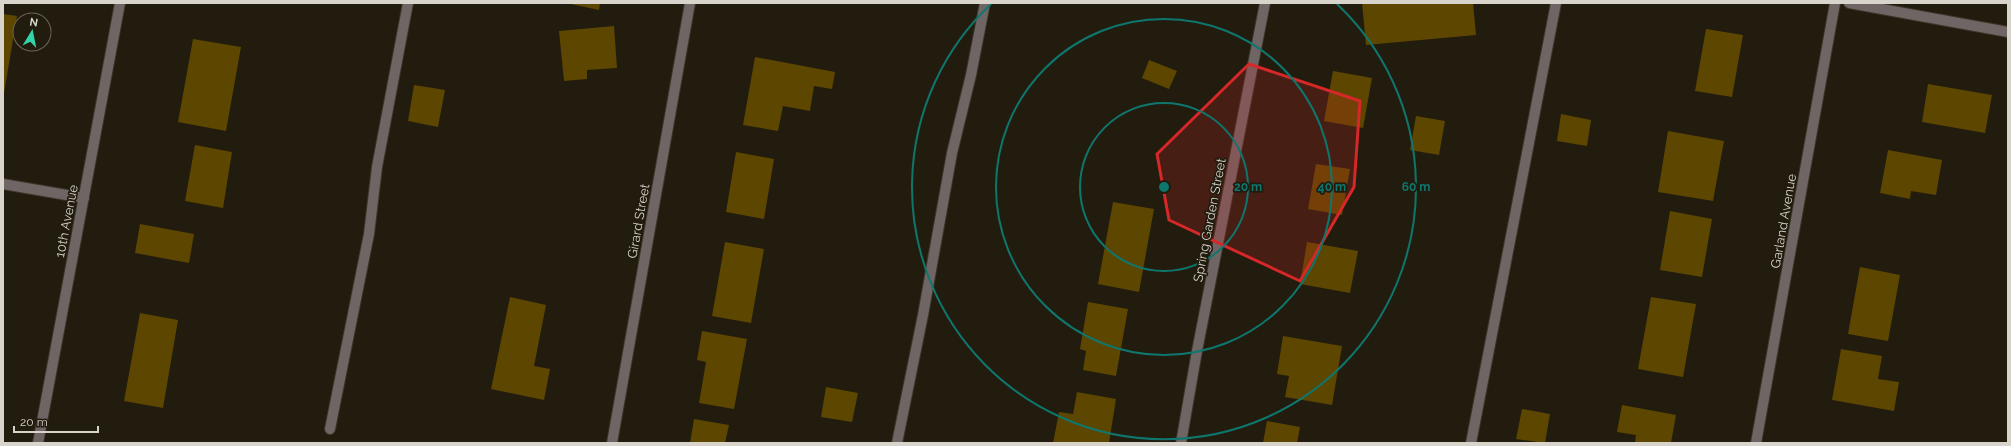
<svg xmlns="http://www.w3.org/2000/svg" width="2011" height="446" font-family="Raleway,sans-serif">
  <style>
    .building { fill: #5c4600 }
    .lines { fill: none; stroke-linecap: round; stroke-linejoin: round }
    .minor-casing { stroke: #3b3629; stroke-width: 12 }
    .minor { stroke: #6e6564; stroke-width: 10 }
    .marked { fill: #d62828; fill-opacity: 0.2; stroke: #d62828; stroke-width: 3; stroke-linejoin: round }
    .ring { fill: none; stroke: #0f766e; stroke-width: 2 }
    .labels { text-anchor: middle; stroke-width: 3.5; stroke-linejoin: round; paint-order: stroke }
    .street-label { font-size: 13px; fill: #d8d4cb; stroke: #221c0f }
    .centre { fill: #0f766e; stroke: #221c0f; stroke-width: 2 }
    .ring-label { font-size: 12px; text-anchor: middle; font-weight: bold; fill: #0f766e; stroke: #221c0f; stroke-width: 3.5; stroke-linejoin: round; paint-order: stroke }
  </style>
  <rect width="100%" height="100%" fill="#221c0f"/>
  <g class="building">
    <polygon points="566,3 600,3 599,10"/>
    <polygon points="1362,3 1473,3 1476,35 1366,45"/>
    <polygon points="3,14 17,16 4,93 3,93"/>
    <polygon points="614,26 617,68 587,70 587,79 564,81 559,31"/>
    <polygon points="1706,29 1743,35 1732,97 1695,91"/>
    <polygon points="193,39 241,47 226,131 178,122"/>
    <polygon points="755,57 835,72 832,89 814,86 810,111 783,106 778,131 743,125"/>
    <polygon points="1149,60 1177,71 1169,89 1142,78"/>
    <polygon points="1333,71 1372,78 1363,128 1324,121"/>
    <polygon points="1928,84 1992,95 1985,133 1922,122"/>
    <polygon points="414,85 445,90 438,127 408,121"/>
    <polygon points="1561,114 1591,120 1587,146 1557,141"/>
    <polygon points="1416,116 1445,121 1439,155 1410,150"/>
    <polygon points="1668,131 1724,141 1713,201 1658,192"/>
    <polygon points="195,145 232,152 223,208 185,201"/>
    <polygon points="1888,150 1942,160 1936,195 1911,191 1910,199 1880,193"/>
    <polygon points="736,152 774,159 764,219 726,212"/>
    <polygon points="1316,164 1350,169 1342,215 1308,209"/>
    <polygon points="1113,202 1154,209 1139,292 1098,284"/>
    <polygon points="1670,211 1712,219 1702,277 1660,270"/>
    <polygon points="140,224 194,234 189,263 135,253"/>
    <polygon points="725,242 764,249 751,323 712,316"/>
    <polygon points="1307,242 1358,251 1350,293 1300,284"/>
    <polygon points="1860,267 1900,275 1888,341 1848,334"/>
    <polygon points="510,297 546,305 534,366 550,369 544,400 491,389"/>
    <polygon points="1651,297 1696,304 1683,377 1638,369"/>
    <polygon points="1088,302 1128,309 1116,376 1083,370 1086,351 1080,349"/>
    <polygon points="140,313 178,320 163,408 124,401"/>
    <polygon points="702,331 747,339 734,409 699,403 706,362 697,360"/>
    <polygon points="1283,336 1342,346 1332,405 1285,397 1289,376 1277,374"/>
    <polygon points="1841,349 1882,356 1878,379 1899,382 1894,411 1832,400"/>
    <polygon points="826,387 858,393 852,422 821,417"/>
    <polygon points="1077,392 1116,399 1109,443 1053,443 1059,412 1073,414"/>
    <polygon points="1622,405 1676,415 1671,443 1635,443 1636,435 1617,432"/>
    <polygon points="1522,409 1550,414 1545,443 1516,439"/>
    <polygon points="694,419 729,425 725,443 690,443"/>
    <polygon points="1267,421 1300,427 1297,443 1263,443"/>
  </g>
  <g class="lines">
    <defs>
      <g id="minor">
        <polyline points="1849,3 2008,32"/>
        <polyline points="3,184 84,198"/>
        <polyline points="330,429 369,234 377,167 408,3"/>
        <polyline points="38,443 120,3"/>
        <polyline points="612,443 690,3"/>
        <polyline points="897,443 923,315 952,153 971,75 985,3"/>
        <polyline points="1181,443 1197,351 1265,3"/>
        <polyline points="1471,443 1556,3"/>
        <polyline points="1756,443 1835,3"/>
      </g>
    </defs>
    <use href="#minor" class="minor-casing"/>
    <use href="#minor" class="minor"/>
  </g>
  <path class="marked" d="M1249 64 1360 101 1354 187 1300 281 1169 220 1157 154Z"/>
  <g class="ring">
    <circle cx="1164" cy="187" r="84"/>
    <circle cx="1164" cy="187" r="168"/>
    <path d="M1337 4A252 252 0 1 1 991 4"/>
  </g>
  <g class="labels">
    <g class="street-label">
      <text transform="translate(1209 220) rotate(-79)" y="5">Spring Garden Street</text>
      <text transform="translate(66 221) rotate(-79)" y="5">10th Avenue</text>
      <text transform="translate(638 221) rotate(-80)" y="5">Girard Street</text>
      <text transform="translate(1783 221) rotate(-80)" y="5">Garland Avenue</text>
    </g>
  </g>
  <circle cx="1164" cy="187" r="6" class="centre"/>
  <g class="ring-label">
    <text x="1248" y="191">20 m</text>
    <text x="1332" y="191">40 m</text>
    <text x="1416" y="191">60 m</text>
  </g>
  <rect width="2011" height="446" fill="none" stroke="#d8d4cb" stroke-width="8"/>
  <g transform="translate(32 32) rotate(10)"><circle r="19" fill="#221c0f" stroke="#6b665a"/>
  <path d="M0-3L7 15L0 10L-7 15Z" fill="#32d4a9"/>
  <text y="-6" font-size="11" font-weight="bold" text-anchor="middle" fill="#d8d4cb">N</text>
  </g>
  <path d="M14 426v6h84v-6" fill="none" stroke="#d8d4cb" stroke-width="2"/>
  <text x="20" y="426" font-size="12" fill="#d8d4cb" stroke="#221c0f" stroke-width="3" paint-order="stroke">20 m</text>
</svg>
